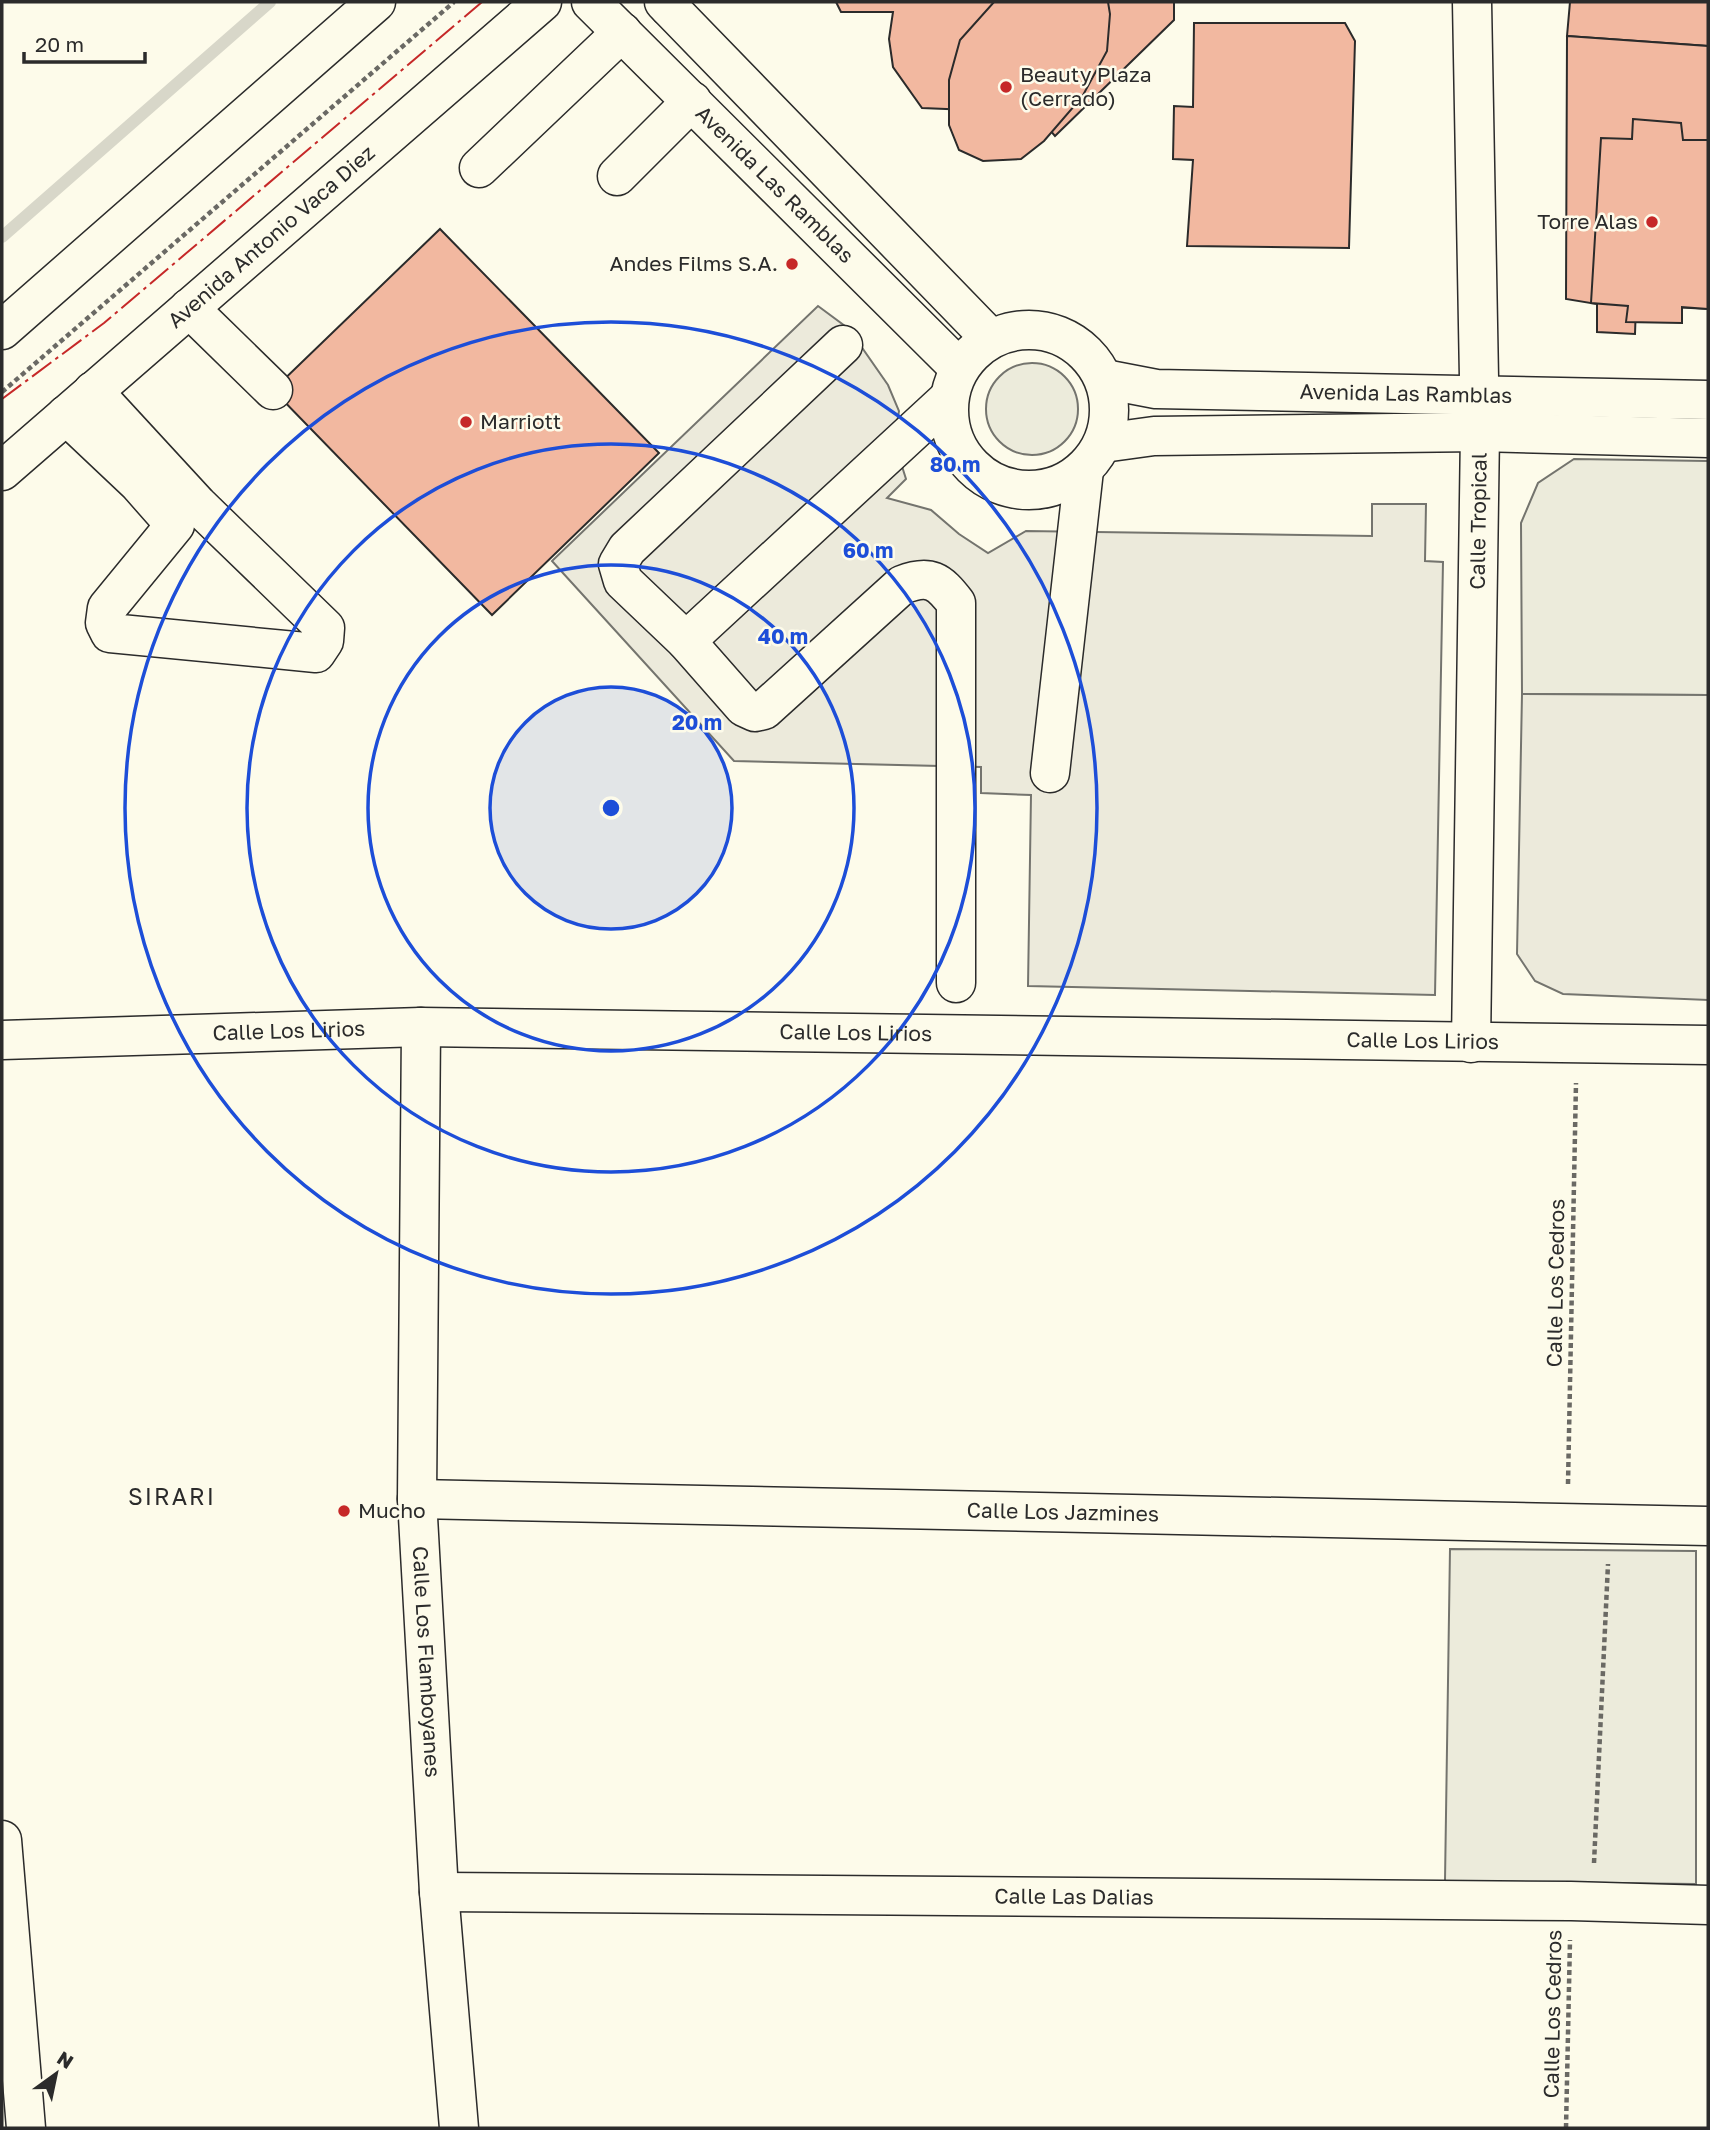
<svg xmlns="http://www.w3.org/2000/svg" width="1710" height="2130" font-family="'Golos Text',sans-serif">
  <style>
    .green { fill: #ecebdb; stroke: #74746e; stroke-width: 2 }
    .parking { fill: #eceadb; stroke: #74746e; stroke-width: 2 }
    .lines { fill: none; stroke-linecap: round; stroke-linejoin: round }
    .stream { stroke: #d8d7c9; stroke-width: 12 }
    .building { fill: #f2b8a0; stroke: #2b2b2b; stroke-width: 2 }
    .minor-casing { stroke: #2b2b2b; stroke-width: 41 }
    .highway-casing { stroke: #2b2b2b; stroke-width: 41 }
    .path { stroke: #6a6964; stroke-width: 4.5; stroke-dasharray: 5 3.5; stroke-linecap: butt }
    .minor { stroke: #fdfbea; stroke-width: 38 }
    .highway { stroke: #fdfbea; stroke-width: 38 }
    .power { stroke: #c62828; stroke-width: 2; stroke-dasharray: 24 5 3.5 5; stroke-linecap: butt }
    .ring { fill: none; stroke: #1d4ed8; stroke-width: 3.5 }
    .poi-dot { fill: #c62828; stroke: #fdfbea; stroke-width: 2.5 }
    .labels { text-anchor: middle; stroke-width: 5; stroke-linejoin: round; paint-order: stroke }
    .poi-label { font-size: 21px; fill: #2b2b2b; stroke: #fdfbea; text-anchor: start }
    .street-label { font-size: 21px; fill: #2b2b2b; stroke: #fdfbea }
    .neighbourhood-label { font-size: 23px; letter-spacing: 2px; fill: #2b2b2b; stroke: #fdfbea }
    .centre { fill: #1d4ed8; stroke: #fdfbea; stroke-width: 3.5 }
    .ring-label { font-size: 21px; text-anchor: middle; font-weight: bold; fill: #1d4ed8; stroke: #fdfbea; stroke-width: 5; stroke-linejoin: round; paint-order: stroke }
  </style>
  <rect width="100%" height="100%" fill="#fdfbea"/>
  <g class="green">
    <circle cx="1032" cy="409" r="46"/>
    <polygon points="1574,459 1708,461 1708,695 1522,694 1521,523 1538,483"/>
    <polygon points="1450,1549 1696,1551 1696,1884 1445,1881"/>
  </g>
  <g class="parking">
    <polygon points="818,306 849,329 888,385 899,411 894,441 906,479 887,498 931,510 959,534 988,553 1026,531 1372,536 1372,504 1426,504 1425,561 1443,562 1435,995 1028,986 1031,795 981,793 981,767 734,761 552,561"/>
    <polygon points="1522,694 1708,695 1708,1000 1563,994 1535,981 1517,954"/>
  </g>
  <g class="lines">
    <polyline class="stream" points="2,237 270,2"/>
  </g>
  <g class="building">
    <polygon points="836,2 1174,2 1174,20 1055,136 1043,122 1007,156 970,110 922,108 893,67 889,39 893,12 841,12"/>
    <polygon points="994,2 1108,2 1110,14 1107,51 1082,97 1044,141 1021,159 983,161 959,150 949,125 949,80 960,40"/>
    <polygon points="1570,2 1708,2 1708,46 1567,36"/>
    <polygon points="1194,23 1345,23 1355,41 1349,248 1187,246 1193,160 1173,159 1174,106 1193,107"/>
    <polygon points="1567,36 1708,46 1708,309 1636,305 1635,334 1597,332 1597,304 1566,299"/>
    <polygon points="1633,119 1681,123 1683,140 1708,140 1708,309 1682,307 1682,323 1626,322 1628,306 1591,303 1601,138 1632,139"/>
    <polygon points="440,229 659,453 492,615 273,390"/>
  </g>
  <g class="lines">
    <defs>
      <g id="minor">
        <path id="s1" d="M591 2 959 368"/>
        <polyline points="664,2 991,339"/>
        <polyline points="479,168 622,32"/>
        <polyline points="617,176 692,101"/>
        <polyline points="189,308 273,390"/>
        <circle cx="1029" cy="410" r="80"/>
        <polyline points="843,345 627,549 618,564 623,581 686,641 948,399"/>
        <path id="s2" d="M1104 379 1156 389 1708 400"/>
        <polyline points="66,415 138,483 175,525 107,608 105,623 110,633 316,653 324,641 325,628 198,505 93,391"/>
        <polyline points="1103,443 1154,436 1480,432 1708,438"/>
        <path d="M686 641 744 707 755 712 764 710 902 585C930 574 939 581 956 603V983"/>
        <polyline points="1050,773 1084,470"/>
        <path id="s3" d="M421 1027 417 1499 439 1892 459 2128"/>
        <path id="s4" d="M2 1040 421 1027 1708 1045"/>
        <path id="s5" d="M1471 1043 1480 432 1472 2"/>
        <path id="s6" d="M417 1499 1708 1526"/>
        <polyline points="2,1840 26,2128"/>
        <path id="s7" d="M439 1892 1571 1901 1708 1905"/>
      </g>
      <g id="highway">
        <polyline points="668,2 669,7"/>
        <polyline points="2,330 376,2"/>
        <path id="s8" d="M2 471 542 2"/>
      </g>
    </defs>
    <use href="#minor" class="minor-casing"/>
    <use href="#highway" class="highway-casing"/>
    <g class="path">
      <polyline points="2,392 454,2"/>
      <polyline points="1568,1484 1576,1083"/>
      <polyline points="1594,1863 1608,1564"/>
      <polyline points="1566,2128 1570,1940"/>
    </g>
    <use href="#minor" class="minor"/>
    <use href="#highway" class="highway"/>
    <polyline class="power" points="2,399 104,323 482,2"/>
  </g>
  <circle cx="611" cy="808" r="121" fill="#1d4ed8" fill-opacity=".12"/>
  <g class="ring">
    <circle cx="611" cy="808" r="121"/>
    <circle cx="611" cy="808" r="243"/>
    <circle cx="611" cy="808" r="364"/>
    <circle cx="611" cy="808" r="486"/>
  </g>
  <g class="poi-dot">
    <circle cx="1006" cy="87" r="7"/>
    <circle cx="1652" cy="222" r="7"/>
    <circle cx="792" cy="264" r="7"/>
    <circle cx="466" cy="422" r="7"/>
    <circle cx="344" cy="1511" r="7"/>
  </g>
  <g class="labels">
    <g class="poi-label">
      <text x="1020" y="82">Beauty Plaza<tspan x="1020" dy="24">(Cerrado)</tspan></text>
      <text x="1638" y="229" text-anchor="end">Torre Alas</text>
      <text x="778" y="271" text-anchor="end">Andes Films S.A.</text>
      <text x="480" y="429">Marriott</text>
      <text x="358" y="1518">Mucho</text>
    </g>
    <g class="street-label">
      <text dy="7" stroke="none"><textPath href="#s1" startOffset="259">Avenida Las Ramblas</textPath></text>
      <text dy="7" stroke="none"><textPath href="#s8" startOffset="357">Avenida Antonio Vaca Diez</textPath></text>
      <text dy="7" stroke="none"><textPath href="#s2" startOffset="303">Avenida Las Ramblas</textPath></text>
      <text dy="7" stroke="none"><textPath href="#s5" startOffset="522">Calle Tropical</textPath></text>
      <text dy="7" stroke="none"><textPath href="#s4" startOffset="287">Calle Los Lirios</textPath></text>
      <text dy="7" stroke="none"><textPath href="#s4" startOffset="854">Calle Los Lirios</textPath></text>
      <text dy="7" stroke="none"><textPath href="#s4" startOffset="1421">Calle Los Lirios</textPath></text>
      <text transform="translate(1556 1283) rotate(-89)" y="7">Calle Los Cedros</text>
      <text dy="7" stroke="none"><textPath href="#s6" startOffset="646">Calle Los Jazmines</textPath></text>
      <text dy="7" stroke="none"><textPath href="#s3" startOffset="635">Calle Los Flamboyanes</textPath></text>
      <text dy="7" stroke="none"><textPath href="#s7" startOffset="635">Calle Las Dalias</textPath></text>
      <text transform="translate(1553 2014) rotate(-89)" y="7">Calle Los Cedros</text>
    </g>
    <g class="neighbourhood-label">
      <text x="172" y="1505">SIRARI</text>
    </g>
  </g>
  <circle cx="611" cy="808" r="10" class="centre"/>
  <g class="ring-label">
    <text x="955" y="472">80 m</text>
    <text x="868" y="558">60 m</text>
    <text x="783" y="644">40 m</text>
    <text x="697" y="730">20 m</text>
  </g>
  <rect width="1710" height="2130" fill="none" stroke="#2b2b2b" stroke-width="7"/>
  <g transform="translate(56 2074) rotate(33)" stroke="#fdfbea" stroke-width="5" paint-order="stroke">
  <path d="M0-5L12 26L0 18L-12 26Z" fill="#2b2b2b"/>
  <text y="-10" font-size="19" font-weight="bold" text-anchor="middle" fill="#2b2b2b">N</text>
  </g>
  <path d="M24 52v10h121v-10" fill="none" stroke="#2b2b2b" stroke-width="3.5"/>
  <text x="35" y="52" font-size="21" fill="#2b2b2b" stroke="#fdfbea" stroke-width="5" paint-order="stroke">20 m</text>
</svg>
